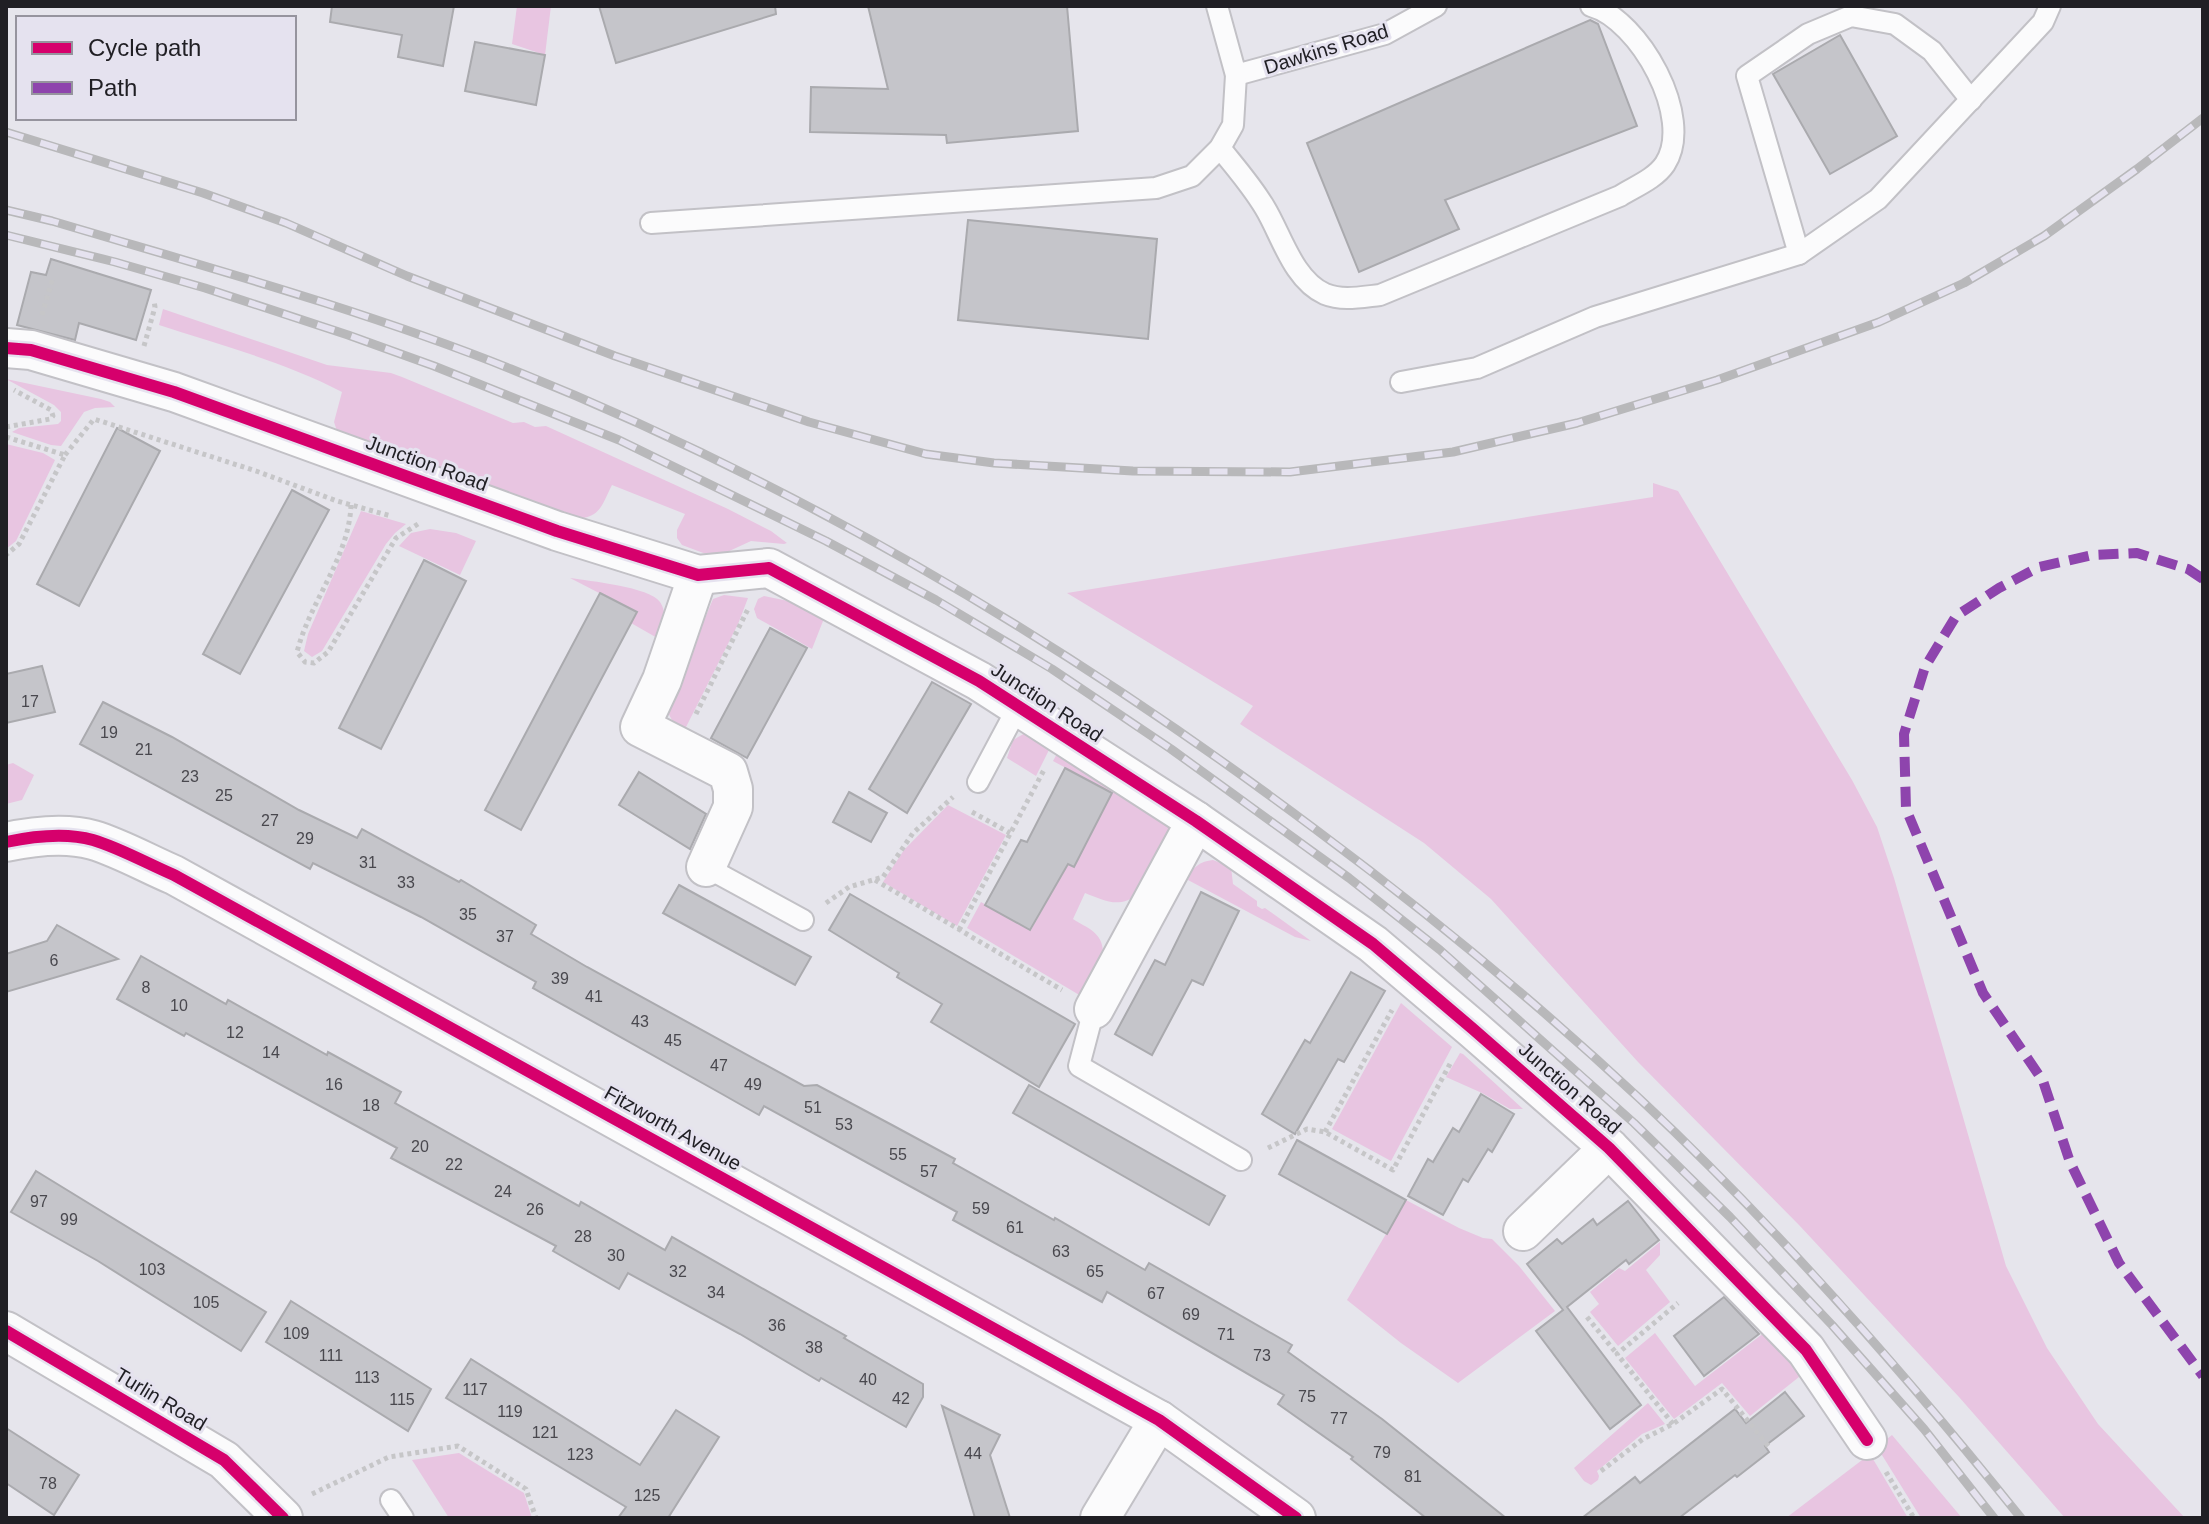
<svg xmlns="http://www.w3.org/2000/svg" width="2209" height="1524" font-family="Arial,sans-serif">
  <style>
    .green { fill: #e8c5e1 }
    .building { fill: #c5c5ca; stroke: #aaaaae; stroke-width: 2 }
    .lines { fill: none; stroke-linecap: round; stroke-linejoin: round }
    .lane-casing { stroke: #c2c1c6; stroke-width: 24 }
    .street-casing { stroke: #c2c1c6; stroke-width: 42 }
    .path { stroke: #c6c6c8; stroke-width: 5; stroke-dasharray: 4 4; stroke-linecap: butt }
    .lane { stroke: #fbfbfc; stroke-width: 20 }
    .street { stroke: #fbfbfc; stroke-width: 38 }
    .rail-casing { stroke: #b8b8ba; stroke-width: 9 }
    .rail { stroke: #e5e2ef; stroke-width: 6; stroke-dasharray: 18; stroke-linecap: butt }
    .quiet { stroke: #8e44ad; stroke-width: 10; stroke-dasharray: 20 10; stroke-linecap: butt }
    .cycleway-casing { stroke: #e5e2ef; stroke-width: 17 }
    .cycleway { stroke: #d6006c; stroke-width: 12 }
    .labels { text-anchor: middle; stroke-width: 6; stroke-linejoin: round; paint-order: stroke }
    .number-label { font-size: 16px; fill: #49484e }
    .street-label { font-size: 20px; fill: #201f24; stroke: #e5e2ef }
  </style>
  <rect width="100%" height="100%" fill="#e6e5ec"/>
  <g class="green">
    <polygon points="517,6 551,6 545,55 512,44"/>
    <path d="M163 309 327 365 391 373 402 377 513 423 524 422 535 427 546 426 728 509 771 531 787 543 784 544 751 541 725 553 706 554 682 545 677 538V530L685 514 612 485C601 506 601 518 574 519L337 431 334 422 342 392C285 362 220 345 159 325Z"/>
    <polygon points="6,379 101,399 110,402 115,407 95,408 84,412 61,446 51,445 12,432 19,428 58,424 61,421 61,412 54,405"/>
    <polygon points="6,444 43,453 55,460 16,541 6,549"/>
    <path d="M1653 483 1678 491 1852 780 1877 827 1894 878 2006 1266 2047 1348 2098 1424 2185 1518H2065L1959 1397 1799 1225 1638 1062 1491 899 1424 843 1240 724 1253 706 1067 593C1263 562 1458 527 1653 497Z"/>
    <polygon points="361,511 406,524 395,533 386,544 322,651 312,657 304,651 308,634"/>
    <polygon points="430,529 456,533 476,541 460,575 399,546 411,533"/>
    <path d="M570 578C589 581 650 587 660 602 668 614 663 626 659 639L631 623 636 612Z"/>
    <path d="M724 595 748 598 738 624 684 731 672 720 667 711C679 673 698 636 713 599Z"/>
    <polygon points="764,596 793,602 825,616 812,649 757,618 754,609 758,599"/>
    <polygon points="1027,732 1052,744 1036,776 1007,758 1013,740"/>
    <path d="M1059 750 1171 825 1168 842 1136 895C1119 909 1103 900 1085 893L1073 919C1087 928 1102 932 1103 951L1086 999 967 928 981 902 1031 930 1068 864 1074 866 1112 793 1053 761Z"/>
    <polygon points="13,763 34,775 22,800 6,804 6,765"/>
    <polygon points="948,805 1006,835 957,926 883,882 904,850"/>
    <path d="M1213 860 1231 867 1233 884 1257 901V906L1262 909 1265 908 1311 941 1295 937 1188 880C1190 868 1201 861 1213 860Z"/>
    <polygon points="1401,1003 1452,1047 1391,1161 1332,1129"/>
    <polygon points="1460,1053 1463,1054 1523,1109 1510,1109 1482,1093 1446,1077"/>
    <polygon points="1406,1200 1459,1228 1483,1238 1492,1239 1519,1266 1555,1311 1458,1383 1401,1343 1347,1300"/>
    <polygon points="1660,1242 1660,1255 1646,1270 1670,1302 1618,1346 1590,1312 1599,1304 1590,1292 1619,1268 1625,1271"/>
    <polygon points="1769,1329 1804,1373 1750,1416 1722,1383 1674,1419 1625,1358 1655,1333 1695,1386"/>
    <polygon points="1648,1403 1665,1424 1642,1434 1597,1471 1599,1476 1598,1480 1591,1485 1584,1481 1574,1468"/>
    <polygon points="1892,1435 1962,1518 1921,1518 1877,1447"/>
    <polygon points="459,1453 524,1493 532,1518 449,1518 412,1460"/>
    <polygon points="1870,1454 1908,1518 1786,1518"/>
  </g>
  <g class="building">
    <polygon points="332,6 454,6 443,66 398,57 402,35 330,22"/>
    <polygon points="599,6 775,6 776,14 616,63"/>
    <polygon points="868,6 1067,6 1078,131 947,143 946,135 810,132 811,87 888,89"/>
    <polygon points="1590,20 1598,24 1637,126 1445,200 1459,229 1359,272 1307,143"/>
    <polygon points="1840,35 1897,136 1830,174 1773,74"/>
    <polygon points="475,42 545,55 536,105 465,91"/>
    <polygon points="968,220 1157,239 1148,339 958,320"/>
    <polygon points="51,259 151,290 136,340 79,323 75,340 17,325 31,272 46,275"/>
    <polygon points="117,428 160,451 79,606 37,584"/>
    <polygon points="292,490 329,510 240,674 203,654"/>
    <polygon points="424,560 466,581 381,749 339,728"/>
    <polygon points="600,593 637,612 521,830 485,810"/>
    <polygon points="770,628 807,648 747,758 711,738"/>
    <polygon points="42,666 55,712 6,723 6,674"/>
    <polygon points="932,682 971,704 907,813 869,789"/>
    <polygon points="103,702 172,737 299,810 357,838 362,829 459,882 461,880 536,925 531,934 587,967 804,1086 817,1085 892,1125 955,1159 953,1163 1054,1220 1055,1218 1145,1270 1149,1263 1292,1345 1288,1352 1382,1419 1506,1518 1426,1518 1351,1459 1353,1457 1278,1404 1284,1395 1107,1292 1102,1302 953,1220 957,1212 764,1106 759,1115 722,1094 533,988 536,982 421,917 313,863 310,869 80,744"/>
    <polygon points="1065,768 1112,793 1074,867 1068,864 1030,930 985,905 1021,840 1027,842"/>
    <polygon points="639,772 706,814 690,849 619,805"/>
    <polygon points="849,792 887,813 871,842 833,822"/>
    <polygon points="679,885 811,957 795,985 663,913"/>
    <polygon points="1201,892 1239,911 1203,985 1192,980 1152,1055 1115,1034 1155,960 1165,965"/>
    <polygon points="850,894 1075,1024 1039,1087 931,1022 942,1004 897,977 899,973 829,930"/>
    <polygon points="57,925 118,959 6,992 6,954 47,941"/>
    <polygon points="141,956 226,1004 228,1000 327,1055 328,1052 401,1092 395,1103 579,1206 581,1202 665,1250 672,1237 846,1336 844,1338 923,1384 923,1397 906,1427 821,1378 819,1381 740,1334 628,1273 619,1289 553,1251 556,1246 391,1158 397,1148 186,1033 184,1036 117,999"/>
    <polygon points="1351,972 1385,991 1344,1062 1338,1059 1295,1134 1262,1114 1305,1040 1310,1043"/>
    <polygon points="1029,1085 1225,1196 1209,1225 1013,1113"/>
    <polygon points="1481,1094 1514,1114 1492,1152 1488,1149 1468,1182 1463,1179 1443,1215 1408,1196 1428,1159 1433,1162 1453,1128 1459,1132"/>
    <polygon points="1297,1140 1406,1200 1387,1234 1279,1174"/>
    <polygon points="36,1171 266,1312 241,1351 98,1261 11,1212"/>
    <polygon points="1628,1201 1659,1240 1629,1264 1626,1260 1567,1307 1641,1405 1610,1429 1536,1331 1563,1310 1527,1264 1557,1239 1562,1244 1593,1219 1597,1225"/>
    <polygon points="1724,1297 1759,1334 1704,1376 1674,1336"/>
    <polygon points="291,1301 431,1389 408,1431 266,1342"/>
    <polygon points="471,1359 640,1465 676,1410 719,1437 668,1518 618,1518 626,1507 446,1398"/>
    <polygon points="1785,1392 1804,1416 1765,1446 1769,1452 1737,1477 1735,1475 1679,1518 1582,1518 1635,1477 1640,1483 1735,1409 1746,1423"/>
    <polygon points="942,1406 1000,1435 990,1455 1010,1518 975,1518"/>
    <polygon points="6,1428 79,1475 54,1515 6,1483"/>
  </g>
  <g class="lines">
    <defs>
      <g id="lane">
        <polyline points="1217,6 1236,75 1385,34 1436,6"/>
        <path d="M1220 148C1236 168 1252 186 1265 208 1281 234 1293 280 1325 294 1342 301 1361 297 1380 295L1620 196C1634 187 1655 179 1665 164 1695 118 1639 19 1591 6"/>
        <polyline points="651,223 1156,188 1192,176 1220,148 1233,125 1236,75"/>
        <polyline points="1799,254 1747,76 1808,34 1851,16 1895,24 1932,51 1971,100"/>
        <polyline points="1401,382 1477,368 1595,317 1799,254 1878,199 2043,22 2050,6"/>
        <polyline points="978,782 1018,707"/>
        <polyline points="706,867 803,920"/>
        <polyline points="1094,1009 1079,1066 1241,1160"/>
        <polyline points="391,1500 403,1518"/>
      </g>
      <g id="street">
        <polyline points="6,348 31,350 174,392 557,531 698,575 769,568 979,681 1196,821 1373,944 1473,1029 1609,1148 1806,1350 1867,1440"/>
        <polyline points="698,575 662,680 640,727 728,772 733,789 733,807 706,867"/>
        <path d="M6 842C34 836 65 832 93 840 120 848 148 864 174 875L1159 1420 1296 1518"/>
        <polyline points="1094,1009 1196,821"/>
        <polyline points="1523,1231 1609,1148"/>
        <polyline points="6,1331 224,1460 283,1518"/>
        <polyline points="1100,1518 1159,1420"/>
      </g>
    </defs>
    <use href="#lane" class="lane-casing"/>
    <use href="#street" class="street-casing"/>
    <g class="path">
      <polyline points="42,315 53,277"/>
      <polyline points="144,346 155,307 154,301"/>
      <polyline points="6,427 50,419 53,416 51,410 14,390"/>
      <polyline points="6,437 65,455 19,544 6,555"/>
      <polyline points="65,455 94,419 256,471 337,501 391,516"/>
      <path d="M351 505C349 558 310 601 297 652L305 662 314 663 328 652 396 538 418 524"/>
      <polyline points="696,714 748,609"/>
      <polyline points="972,812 1010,833"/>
      <polyline points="875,880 1062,990"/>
      <polyline points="826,903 849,887 883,877 913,833 953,797"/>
      <polyline points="959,930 1045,768"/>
      <polyline points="1325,1132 1392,1010"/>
      <polyline points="1268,1148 1307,1129 1325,1132 1393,1170 1451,1062"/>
      <polyline points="1587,1317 1617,1354"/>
      <polyline points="1673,1424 1617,1354 1678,1303"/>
      <polyline points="1601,1471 1643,1439 1673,1424 1722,1389 1769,1447"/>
      <polyline points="1886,1472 1914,1518"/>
      <polyline points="312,1494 389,1457 458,1446 526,1489 536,1518"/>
    </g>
    <use href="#lane" class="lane"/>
    <use href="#street" class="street"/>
    <defs>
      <g id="rail">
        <polyline points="6,132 203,193 286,223 407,276 615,356 809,422 926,454 994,463 1133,471 1290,472 1453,452 1577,423 1717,380 1879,322 1964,283 2044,236 2137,169 2203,118"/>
        <path d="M6 210 52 221C206 267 361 309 511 369 799 484 1067 643 1315 829 1428 913 1537 1003 1640 1099 1778 1228 1903 1371 2021 1518"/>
        <polyline points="6,235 115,262 205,288 348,335 434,366 619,440 826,541 936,600 1052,669 1171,749 1349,878 1440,950 1634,1123 1730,1217 1832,1325 1924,1429 1994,1518"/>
      </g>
    </defs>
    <use href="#rail" class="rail-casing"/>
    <use href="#rail" class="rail"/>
    <polyline class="quiet" points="2203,579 2188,569 2137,553 2093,555 2039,567 1999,588 1956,616 1925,667 1904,734 1906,809 1983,993 2043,1081 2070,1162 2119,1263 2203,1376"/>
    <defs>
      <g id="cycleway">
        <polyline points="6,348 31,350 174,392 557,531 698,575 769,568 979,681 1196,821 1373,944 1473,1029 1609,1148 1806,1350 1867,1440"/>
        <path d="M6 842C34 836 65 832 93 840 120 848 148 864 174 875L1159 1420 1296 1518"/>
        <polyline points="6,1331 224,1460 283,1518"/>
      </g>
    </defs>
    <use href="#cycleway" class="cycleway-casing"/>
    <use href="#cycleway" class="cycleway"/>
  </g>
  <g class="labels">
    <g class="number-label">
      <text x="30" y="707">17</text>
      <text x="109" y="738">19</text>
      <text x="144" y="755">21</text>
      <text x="190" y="782">23</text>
      <text x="224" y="801">25</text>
      <text x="270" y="826">27</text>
      <text x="305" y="844">29</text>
      <text x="368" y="868">31</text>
      <text x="406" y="888">33</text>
      <text x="468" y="920">35</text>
      <text x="505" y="942">37</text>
      <text x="54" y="966">6</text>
      <text x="560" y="984">39</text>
      <text x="146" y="993">8</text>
      <text x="594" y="1002">41</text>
      <text x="179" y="1011">10</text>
      <text x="640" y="1027">43</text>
      <text x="235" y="1038">12</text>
      <text x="673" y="1046">45</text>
      <text x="271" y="1058">14</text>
      <text x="719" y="1071">47</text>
      <text x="334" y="1090">16</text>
      <text x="753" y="1090">49</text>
      <text x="371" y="1111">18</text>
      <text x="813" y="1113">51</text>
      <text x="844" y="1130">53</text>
      <text x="420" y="1152">20</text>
      <text x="898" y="1160">55</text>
      <text x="454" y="1170">22</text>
      <text x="929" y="1177">57</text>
      <text x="503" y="1197">24</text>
      <text x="39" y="1207">97</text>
      <text x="981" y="1214">59</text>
      <text x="535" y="1215">26</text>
      <text x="69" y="1225">99</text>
      <text x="1015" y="1233">61</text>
      <text x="583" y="1242">28</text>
      <text x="1061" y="1257">63</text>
      <text x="616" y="1261">30</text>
      <text x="152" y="1275">103</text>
      <text x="678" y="1277">32</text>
      <text x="1095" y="1277">65</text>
      <text x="716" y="1298">34</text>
      <text x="1156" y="1299">67</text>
      <text x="206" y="1308">105</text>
      <text x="1191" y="1320">69</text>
      <text x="777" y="1331">36</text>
      <text x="296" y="1339">109</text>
      <text x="1226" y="1340">71</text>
      <text x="814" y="1353">38</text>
      <text x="331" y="1361">111</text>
      <text x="1262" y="1361">73</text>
      <text x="367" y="1383">113</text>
      <text x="868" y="1385">40</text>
      <text x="475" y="1395">117</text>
      <text x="1307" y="1402">75</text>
      <text x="901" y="1404">42</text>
      <text x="402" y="1405">115</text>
      <text x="510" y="1417">119</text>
      <text x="1339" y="1424">77</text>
      <text x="545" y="1438">121</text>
      <text x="1382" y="1458">79</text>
      <text x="973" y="1459">44</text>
      <text x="580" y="1460">123</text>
      <text x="1413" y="1482">81</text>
      <text x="48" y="1489">78</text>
      <text x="647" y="1501">125</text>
    </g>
    <g class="street-label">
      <text transform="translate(1326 49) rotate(-17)" y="7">Dawkins Road</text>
      <text transform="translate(427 463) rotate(20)" y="7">Junction Road</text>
      <text transform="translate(1047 702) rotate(33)" y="7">Junction Road</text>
      <text transform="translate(1570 1088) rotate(41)" y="7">Junction Road</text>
      <text transform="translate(673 1128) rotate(29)" y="7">Fitzworth Avenue</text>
      <text transform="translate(161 1399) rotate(31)" y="7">Turlin Road</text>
    </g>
  </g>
  <rect width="2209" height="1524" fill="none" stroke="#201f24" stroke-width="16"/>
  <rect x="16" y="16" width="280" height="104" fill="#e5e2ef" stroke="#96949e" stroke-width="2"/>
  <rect x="32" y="42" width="40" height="12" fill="#d6006c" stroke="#96949e" stroke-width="2"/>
  <text x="88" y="56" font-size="24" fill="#201f24">Cycle path</text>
  <rect x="32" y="82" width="40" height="12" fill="#8e44ad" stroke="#96949e" stroke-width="2"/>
  <text x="88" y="96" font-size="24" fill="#201f24">Path</text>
</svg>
